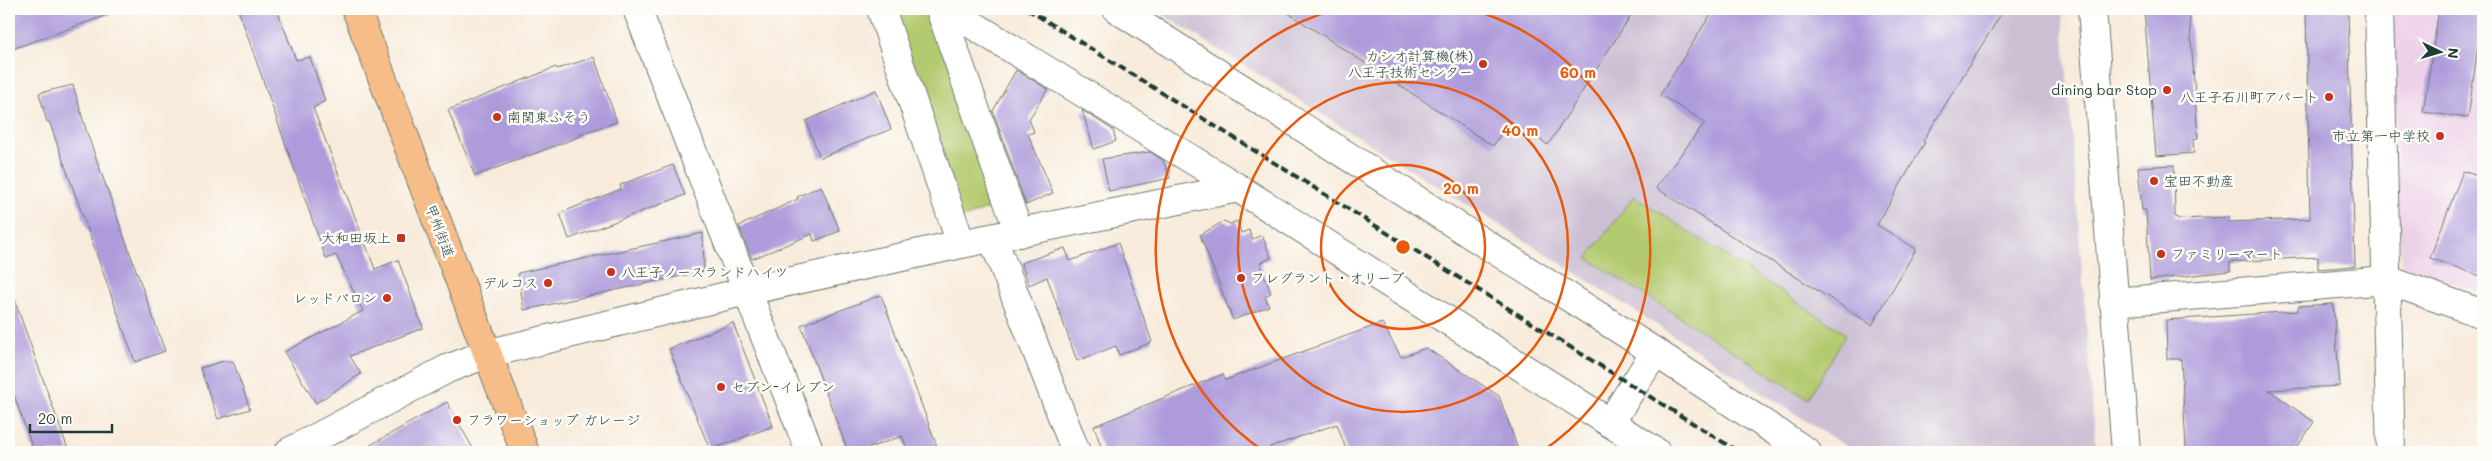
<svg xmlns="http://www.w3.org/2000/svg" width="2492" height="461" font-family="Mali,'Klee One',sans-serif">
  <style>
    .built { fill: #edd1e9 }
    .industrial { fill: #ccbfd4 }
    .green { fill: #b3ca6f; stroke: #698452 }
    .building { fill: #ad9bdb }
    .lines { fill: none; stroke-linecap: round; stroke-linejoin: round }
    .minor-casing { stroke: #6b7a6e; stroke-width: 30 }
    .tertiary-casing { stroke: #6b7a6e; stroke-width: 30 }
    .trunk-casing { stroke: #6b7a6e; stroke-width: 30 }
    .minor { stroke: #fff; stroke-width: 28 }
    .tertiary { stroke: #fff; stroke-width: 28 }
    .trunk { stroke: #f7bd88; stroke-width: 28 }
    .rail { stroke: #1f3d34; stroke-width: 4; stroke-dasharray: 8 4; stroke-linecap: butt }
    .ring { fill: none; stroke: #e8590c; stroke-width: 2.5 }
    .poi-dot { fill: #c8321e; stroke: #fdfcf7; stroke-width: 2 }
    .labels { text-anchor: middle; stroke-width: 5; stroke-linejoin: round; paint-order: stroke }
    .poi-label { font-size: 14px; fill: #1f3d34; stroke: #fdfcf7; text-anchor: end }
    .street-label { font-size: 14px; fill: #1f3d34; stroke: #fdfcf7 }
    .centre { fill: #e8590c; stroke: #fdfcf7; stroke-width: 2.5 }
    .ring-label { font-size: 15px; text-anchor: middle; font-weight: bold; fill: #e8590c; stroke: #fdfcf7; stroke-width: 5; stroke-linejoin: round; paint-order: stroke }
  </style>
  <rect width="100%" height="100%" fill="#fdfcf7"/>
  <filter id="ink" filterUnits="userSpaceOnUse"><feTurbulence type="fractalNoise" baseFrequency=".02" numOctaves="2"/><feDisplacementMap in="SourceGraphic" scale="10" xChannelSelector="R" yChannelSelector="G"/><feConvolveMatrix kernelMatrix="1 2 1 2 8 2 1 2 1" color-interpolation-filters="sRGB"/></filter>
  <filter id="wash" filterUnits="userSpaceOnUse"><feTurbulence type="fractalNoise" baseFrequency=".0096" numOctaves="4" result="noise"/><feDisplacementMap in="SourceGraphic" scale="20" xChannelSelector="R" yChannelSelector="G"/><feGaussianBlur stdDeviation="1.12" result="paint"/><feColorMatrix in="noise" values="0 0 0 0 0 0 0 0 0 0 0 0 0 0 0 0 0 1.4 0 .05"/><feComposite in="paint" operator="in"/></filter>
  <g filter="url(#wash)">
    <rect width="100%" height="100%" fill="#f8ebdb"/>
    <polygon class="built" points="2391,9 2483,9 2483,293 2401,264"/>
    <polygon class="industrial" points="1154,9 2062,9 2096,452 1855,452 1540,250"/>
    <g class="green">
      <polygon points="888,9 924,9 934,15 1000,204 961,219"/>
      <polygon points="1634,196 1846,334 1808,399 1587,258"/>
    </g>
    <g id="blocks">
      <g class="building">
        <polygon points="9,9 116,9 116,12 9,50"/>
        <polygon points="238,9 277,9 296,60 310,57 325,101 313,108 375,269 398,260 423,328 350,356 361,374 316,403 284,352 363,311 336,255 326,259"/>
        <polygon points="1282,9 1635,9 1548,145 1510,120 1493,146"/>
        <polygon points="1714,9 2004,9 1923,141 1925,142 1877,225 1916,249 1872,325 1656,188 1705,122 1660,95"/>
        <polygon points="2144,9 2189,9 2198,138 2193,139 2194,153 2156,156"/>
        <polygon points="2306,9 2348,9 2355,266 2318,269 2318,257 2230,262 2230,271 2150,280 2146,210 2142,210 2138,167 2174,165 2175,217 2179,219 2229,217 2229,222 2310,219"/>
        <polygon points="2439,9 2483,9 2468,118 2423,112"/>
        <polygon points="594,57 617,122 580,134 581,136 475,176 448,110 556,67 557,69"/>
        <polygon points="1016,70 1048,89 1029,119 1034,132 1028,134 1053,193 1026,205 993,111"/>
        <polygon points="73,85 87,133 165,351 135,362 49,121 47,122 39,93"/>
        <polygon points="876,90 891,129 820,158 806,121"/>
        <polygon points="1082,110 1113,130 1116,141 1094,149"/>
        <polygon points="1150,152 1163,160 1170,178 1109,191 1102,159"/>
        <polygon points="673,165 685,195 569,239 560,213 621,189 620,185"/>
        <polygon points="2463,171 2483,178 2483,277 2430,258"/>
        <polygon points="821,186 840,231 814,241 812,234 752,259 739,226 798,199 797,197"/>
        <polygon points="1224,221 1230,224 1237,221 1241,233 1249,230 1252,239 1262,235 1271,258 1260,263 1271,293 1265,296 1269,306 1233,320 1200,235"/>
        <polygon points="703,233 704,271 524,310 518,273"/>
        <polygon points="1118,243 1152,342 1119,355 1116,346 1077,361 1047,277 1029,285 1021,263 1065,248 1070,261"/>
        <polygon points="12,293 69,452 34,452 9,381 9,294"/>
        <polygon points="881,295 939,452 908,452 902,436 858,452 848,452 801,325"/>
        <polygon points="2333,304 2340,386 2269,390 2314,422 2294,452 2194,452 2186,448 2181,359 2167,359 2166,320 2298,311 2298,306"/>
        <polygon points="733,323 773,426 710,450 669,349"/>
        <polygon points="1382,323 1401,357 1426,348 1499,396 1519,452 1347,452 1337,424 1270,447 1272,452 1103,452 1094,426 1223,374 1225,380"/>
        <polygon points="224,361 233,361 250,409 218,419 200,368"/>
        <polygon points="447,402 475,452 358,452"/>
      </g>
    </g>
  </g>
  <g filter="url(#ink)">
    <use href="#blocks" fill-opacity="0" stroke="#6b7a6e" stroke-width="1"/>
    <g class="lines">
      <defs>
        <g id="minor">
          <polyline points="637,9 810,452"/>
          <polyline points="881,9 961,244"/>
          <polyline points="940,9 1019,233"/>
          <polyline points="947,9 1238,188"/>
          <polyline points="1117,9 1655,352 1807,452"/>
          <polyline points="2379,9 2391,452"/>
          <polyline points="993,239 1076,452"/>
          <polyline points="2113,302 2387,280 2483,314"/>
          <polyline points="1610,423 1655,352"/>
        </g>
        <g id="tertiary">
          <polyline points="2092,9 2126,452"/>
          <polyline points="289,452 447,369 486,354 747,291 961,244 1238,188 1656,452"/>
        </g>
        <polyline id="trunk" points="356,9 525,452"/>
      </defs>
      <use href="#minor" class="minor-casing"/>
      <use href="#tertiary" class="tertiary-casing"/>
      <use href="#trunk" class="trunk-casing"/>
      <use href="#minor" class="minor"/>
      <use href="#tertiary" class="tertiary"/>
      <use href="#trunk" class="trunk"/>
      <polyline class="rail" points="1027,9 1739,452"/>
    </g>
  </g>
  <g class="ring">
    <circle cx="1403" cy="247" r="82"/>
    <circle cx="1403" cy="247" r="165"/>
    <path d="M1265 452A247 247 0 0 1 1337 9M1469 9A247 247 0 0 1 1541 452"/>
  </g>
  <g class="poi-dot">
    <circle cx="1483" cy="64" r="5"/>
    <circle cx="2167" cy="90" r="5"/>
    <circle cx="2329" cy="97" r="5"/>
    <circle cx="497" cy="117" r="5"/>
    <circle cx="2440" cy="136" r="5"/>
    <circle cx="2154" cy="181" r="5"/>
    <rect x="396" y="233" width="10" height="10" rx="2.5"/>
    <circle cx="2161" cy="254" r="5"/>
    <circle cx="611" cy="272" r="5"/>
    <circle cx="1241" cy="278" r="5"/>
    <circle cx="548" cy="283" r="5"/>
    <circle cx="387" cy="298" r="5"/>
    <circle cx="721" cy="387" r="5"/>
    <circle cx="457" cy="420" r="5"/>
  </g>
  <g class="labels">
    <g class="poi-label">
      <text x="1473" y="61">カシオ計算機(株)<tspan x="1473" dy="16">八王子技術センター</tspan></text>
      <text x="2157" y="95">dining bar Stop</text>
      <text x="2319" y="102">八王子石川町アパート</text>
      <text x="507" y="122" text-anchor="start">南関東ふそう</text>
      <text x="2430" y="141">市立第一中学校</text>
      <text x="2164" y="186" text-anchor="start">宝田不動産</text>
      <text x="391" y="243">大和田坂上</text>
      <text x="2171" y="259" text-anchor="start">ファミリーマート</text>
      <text x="621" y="277" text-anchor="start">八王子ノースランドハイツ</text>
      <text x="1251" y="283" text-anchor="start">フレグラント・オリーブ</text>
      <text x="538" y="288">デルコス</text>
      <text x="377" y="303">レッドバロン</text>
      <text x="731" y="392" text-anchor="start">セブン-イレブン</text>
      <text x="467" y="425" text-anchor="start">フラワーショップ ガレージ</text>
    </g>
    <g class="street-label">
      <text transform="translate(440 231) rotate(69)" y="5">甲州街道</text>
    </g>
  </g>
  <circle cx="1403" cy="247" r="8" class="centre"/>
  <g class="ring-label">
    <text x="1578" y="78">60 m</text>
    <text x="1520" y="136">40 m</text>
    <text x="1461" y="194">20 m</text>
  </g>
  <rect width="2492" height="461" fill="none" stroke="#fdfcf7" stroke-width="30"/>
  <g transform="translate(2440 52) rotate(95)" stroke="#fdfcf7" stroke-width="4" paint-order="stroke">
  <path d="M0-4L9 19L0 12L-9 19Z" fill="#1f3d34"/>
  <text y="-8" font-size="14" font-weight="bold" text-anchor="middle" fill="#1f3d34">N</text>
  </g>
  <path d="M30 424v8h82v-8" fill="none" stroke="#1f3d34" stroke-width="2.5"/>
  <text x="38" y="424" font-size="15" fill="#1f3d34" stroke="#fdfcf7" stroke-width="4" paint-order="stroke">20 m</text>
</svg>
